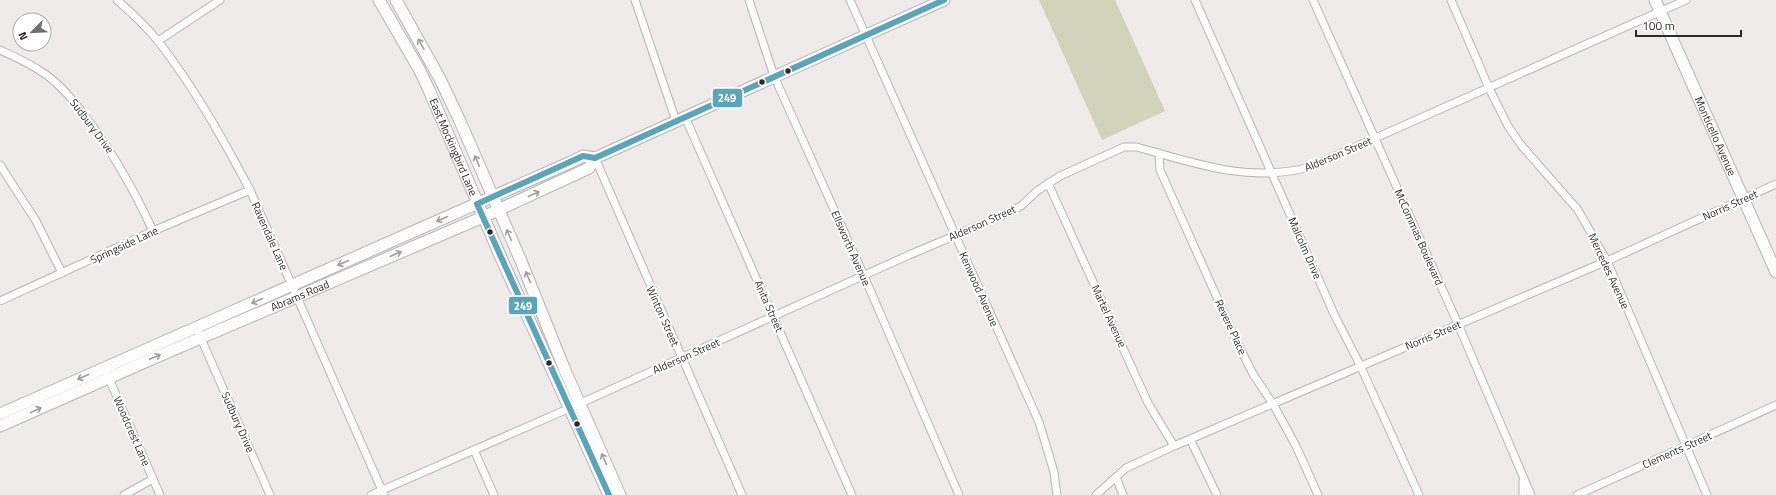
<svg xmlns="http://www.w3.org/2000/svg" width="1776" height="495" font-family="'Titillium Web',sans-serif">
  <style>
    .green { fill: #d1d3bb }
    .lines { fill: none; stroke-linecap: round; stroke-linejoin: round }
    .street-casing { stroke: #b7b5b4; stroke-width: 9 }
    .secondary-casing { stroke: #b7b5b4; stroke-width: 13 }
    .street { stroke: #fcfcfc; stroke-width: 7 }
    .secondary { stroke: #fcfcfc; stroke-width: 11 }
    .bus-1-casing { stroke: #fff; stroke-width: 9 }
    .bus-1 { stroke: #5ca4b8; stroke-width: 6 }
    .oneway { stroke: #9f9e9e }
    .bus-dot { fill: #2d2b2a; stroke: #fff; stroke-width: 1.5 }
    .labels { text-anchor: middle; stroke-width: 4; stroke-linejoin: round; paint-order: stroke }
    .street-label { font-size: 11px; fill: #2d2b2a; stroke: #fff }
    .line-badge { stroke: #fff; stroke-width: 1.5 }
    .badge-label { font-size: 11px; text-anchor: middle; font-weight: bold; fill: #fff }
  </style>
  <rect width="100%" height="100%" fill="#eeebea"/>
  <polygon class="green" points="1039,0 1115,0 1165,111 1102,140"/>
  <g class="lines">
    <defs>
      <g id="street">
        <path d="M117 0C132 13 146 26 158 41 194 87 223 139 250 190L384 495"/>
        <polyline points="635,0 676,121"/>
        <polyline points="749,0 774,76 864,276 959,495"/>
        <polyline points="850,0 1039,422 1054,472 1057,495"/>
        <polyline points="1195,0 1334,314 1360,365 1419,495"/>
        <polyline points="1313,0 1458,324 1531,495"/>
        <polyline points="1451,0 1489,88 1508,126 1521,145 1578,210 1607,261 1707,495"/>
        <polyline points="158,41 220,0"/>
        <path d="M0 50C16 57 31 64 45 74 61 85 74 101 85 116 113 152 134 190 153 231"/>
        <polyline points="685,117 852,495"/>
        <polyline points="1159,153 1160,170 1236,340 1253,374 1273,404 1296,446 1318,495"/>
        <polyline points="595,158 742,495"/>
        <polyline points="0,165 36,221 62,273"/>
        <polyline points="1048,183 1148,403 1174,446"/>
        <polyline points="0,301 153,231 250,190"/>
        <polyline points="199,334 270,495"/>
        <polyline points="107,374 160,495"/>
        <polyline points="1190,439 1217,495"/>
        <polyline points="474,450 494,495"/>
        <polyline points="1116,477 1123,495"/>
        <polyline points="124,495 153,479"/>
        <path d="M371 495 570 408 909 255 1006 214 1021 206 1037 191 1060 176 1124 147H1137C1196 164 1249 183 1310 167L1686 0"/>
        <polyline points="1096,495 1126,468 1174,446 1607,261 1776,184"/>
        <polyline points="1523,495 1523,481"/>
        <polyline points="1577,495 1776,405"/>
      </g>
      <g id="secondary">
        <path id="s1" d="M379 0 419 69 429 90 502 260 609 495"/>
        <polyline points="396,0 440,79 459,119 521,261 564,368 620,495"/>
        <path id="s2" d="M1655 0 1776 272"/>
        <polyline points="0,414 571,162 583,156 595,158 944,0"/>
        <path id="s3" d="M0 426 154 358 483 217 589 168 595 158"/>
      </g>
    </defs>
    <use href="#street" class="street-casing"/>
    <use href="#secondary" class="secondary-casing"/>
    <use href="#street" class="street"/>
    <use href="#secondary" class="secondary"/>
    <defs>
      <polyline id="bus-1" points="609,495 477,204 583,156 595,158 944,0"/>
    </defs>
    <use href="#bus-1" class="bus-1-casing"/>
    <use href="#bus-1" class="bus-1"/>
  </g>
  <defs><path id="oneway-shaft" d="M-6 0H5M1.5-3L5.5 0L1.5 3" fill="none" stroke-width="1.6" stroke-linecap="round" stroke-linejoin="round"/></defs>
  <g class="oneway">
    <use href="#oneway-shaft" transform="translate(421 44) rotate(-119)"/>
    <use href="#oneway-shaft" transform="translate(477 161) rotate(-113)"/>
    <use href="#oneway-shaft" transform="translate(534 194) rotate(-24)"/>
    <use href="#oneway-shaft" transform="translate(442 219) rotate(156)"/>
    <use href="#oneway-shaft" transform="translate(509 235) rotate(-114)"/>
    <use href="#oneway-shaft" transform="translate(396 254) rotate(-23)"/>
    <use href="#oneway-shaft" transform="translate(343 263) rotate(156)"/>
    <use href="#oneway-shaft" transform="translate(528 277) rotate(-113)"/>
    <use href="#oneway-shaft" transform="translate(257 301) rotate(156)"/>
    <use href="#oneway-shaft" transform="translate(155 357) rotate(-23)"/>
    <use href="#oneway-shaft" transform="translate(83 377) rotate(156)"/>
    <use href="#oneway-shaft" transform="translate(36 410) rotate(-24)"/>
    <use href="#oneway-shaft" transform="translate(604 459) rotate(-114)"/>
  </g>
  <g class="bus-dot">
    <circle cx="788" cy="71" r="3.5"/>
    <circle cx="762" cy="82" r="3.5"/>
    <circle cx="490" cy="232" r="3.5"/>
    <circle cx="549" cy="363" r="3.5"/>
    <circle cx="577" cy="424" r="3.5"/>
  </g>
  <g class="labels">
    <g class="street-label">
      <text transform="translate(92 126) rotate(53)" y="4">Sudbury Drive</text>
      <text dy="4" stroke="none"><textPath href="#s2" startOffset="149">Monticello Avenue</textPath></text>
      <text dy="4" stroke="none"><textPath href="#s1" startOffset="165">East Mockingbird Lane</textPath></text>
      <text transform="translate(1338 154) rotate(-23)" y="4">Alderson Street</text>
      <text transform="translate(1730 205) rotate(-24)" y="4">Norris Street</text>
      <text transform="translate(982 223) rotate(-24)" y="4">Alderson Street</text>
      <text transform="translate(270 236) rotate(66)" y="4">Ravendale Lane</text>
      <text transform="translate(1419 237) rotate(66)" y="4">McCommas Boulevard</text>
      <text transform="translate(124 245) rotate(-25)" y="4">Springside Lane</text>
      <text transform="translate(851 248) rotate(66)" y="4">Ellsworth Avenue</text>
      <text transform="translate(1305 248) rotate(66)" y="4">Malcolm Drive</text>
      <text transform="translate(1609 271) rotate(65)" y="4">Mercedes Avenue</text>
      <text transform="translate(979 289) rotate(66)" y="4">Kenwood Avenue</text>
      <text dy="4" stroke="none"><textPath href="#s3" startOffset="327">Abrams Road</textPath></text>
      <text transform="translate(769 306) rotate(66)" y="4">Anita Street</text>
      <text transform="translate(663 316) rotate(66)" y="4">Winton Street</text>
      <text transform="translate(1109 316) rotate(65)" y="4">Martel Avenue</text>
      <text transform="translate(1231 327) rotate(65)" y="4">Revere Place</text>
      <text transform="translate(1433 335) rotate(-23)" y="4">Norris Street</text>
      <text transform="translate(686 356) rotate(-24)" y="4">Alderson Street</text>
      <text transform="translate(238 422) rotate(66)" y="4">Sudbury Drive</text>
      <text transform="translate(132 431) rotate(66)" y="4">Woodcrest Lane</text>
      <text transform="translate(1677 450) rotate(-24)" y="4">Clements Street</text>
    </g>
  </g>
  <g class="line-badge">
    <rect x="712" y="88" width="31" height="20" rx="4" fill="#5ca4b8"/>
    <rect x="508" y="296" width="30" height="19" rx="4" fill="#5ca4b8"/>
  </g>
  <g class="badge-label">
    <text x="727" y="102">249</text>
    <text x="523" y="310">249</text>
  </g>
  <g transform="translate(32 32) rotate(246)"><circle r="19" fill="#ffffff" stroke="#abaaaa"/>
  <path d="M0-3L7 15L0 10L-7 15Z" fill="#716e6d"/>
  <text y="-6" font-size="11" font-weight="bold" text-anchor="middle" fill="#2d2b2a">N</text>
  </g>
  <path d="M1636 30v6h105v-6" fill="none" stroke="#2d2b2a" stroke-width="2"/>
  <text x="1642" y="30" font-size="12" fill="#2d2b2a" stroke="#ffffff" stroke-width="3" paint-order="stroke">100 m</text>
</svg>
